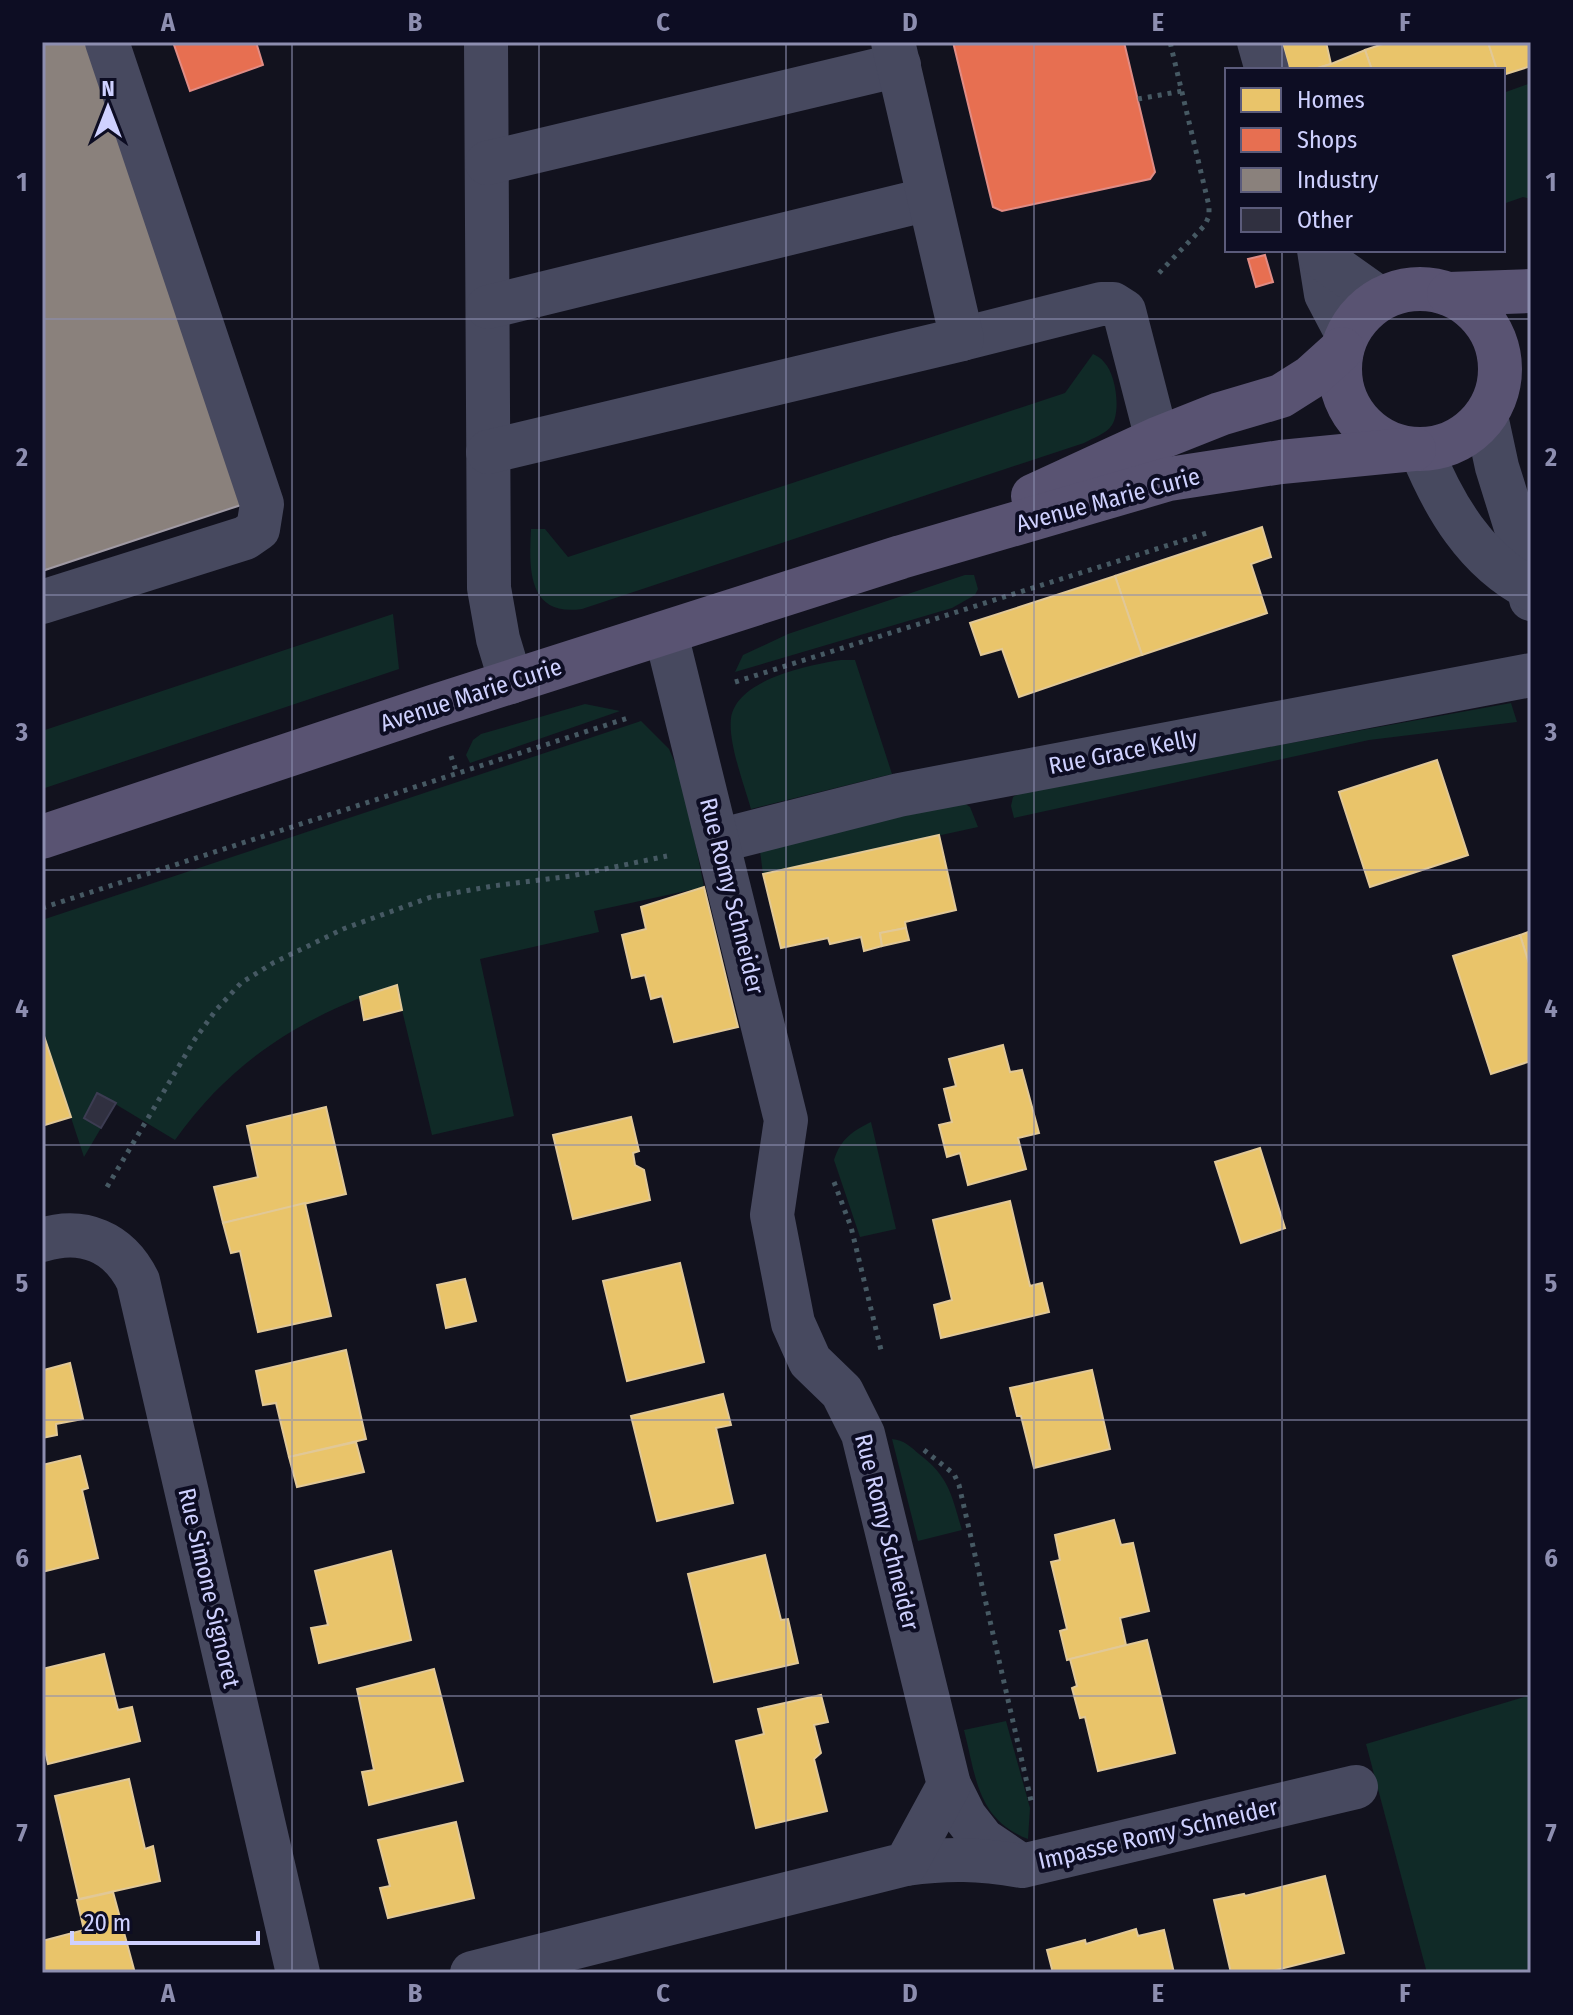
<svg xmlns="http://www.w3.org/2000/svg" width="1573" height="2015" font-family="'Fira Sans Condensed',sans-serif">
  <style>
    .green { fill: #102a27 }
    .homes { fill: #e9c46a; stroke: #e1c897; stroke-width: 2 }
    .shops { fill: #e76f51; stroke: #e08c85; stroke-width: 2 }
    .industry { fill: #8a817c; stroke: #9f99a3; stroke-width: 2 }
    .building { fill: #303040; stroke: #3c3c52; stroke-width: 2 }
    .lines { fill: none; stroke-linecap: round; stroke-linejoin: round }
    .path { stroke: #465963; stroke-width: 5; stroke-dasharray: 4 6; stroke-linecap: butt }
    .minor { stroke: #47495f; stroke-width: 44 }
    .major { stroke: #595372; stroke-width: 44 }
    .grid { fill: none; stroke: #8d8eb0; stroke-width: 2; stroke-opacity: 0.55 }
    .labels { text-anchor: middle; stroke-width: 8; stroke-linejoin: round; paint-order: stroke }
    .street-label { font-size: 24px; fill: #cfd1ff; stroke: #0d0d23 }
    .neatline { fill: none; stroke: #8d8eb0; stroke-width: 3 }
    .grid-label { font-size: 26px; text-anchor: middle; font-weight: bold; fill: #8d8eb0 }
  </style>
  <rect width="100%" height="100%" fill="#12121e"/>
  <g class="green">
    <polygon points="1531,83 1531,199 1523,197 1503,204 1503,93"/>
    <path d="M1093 354C1097 356 1101 358 1104 362 1116 374 1121 411 1112 425 1106 434 1093 438 1084 443L582 609C527 617 529 568 531 529H545L568 557 1065 393Z"/>
    <polygon points="965,575 974,575 978,589 975,595 952,608 735,672 743,655 788,634"/>
    <polygon points="393,614 399,669 42,789 42,731"/>
    <path d="M841 660H855L892 774 751 809C744 784 728 743 731 718 737 679 809 665 841 660Z"/>
    <polygon points="1511,703 1517,722 1369,740 1014,818 1011,806 1013,797 1021,792"/>
    <polygon points="585,704 620,711 470,763 466,755 473,740 481,734"/>
    <path d="M641 721 669 749 683 781 704 887 594 911 599 932 480 959 514 1116 432 1135 396 985C303 1016 233 1059 175 1140L97 1093 84 1118 101 1128 84 1157 42 1030V920Z"/>
    <polygon points="964,803 970,807 978,827 763,874 760,851 764,846"/>
    <path d="M871 1122 896 1229 860 1237 834 1160C840 1140 852 1131 871 1122Z"/>
    <path d="M892 1439C904 1440 911 1447 919 1454 950 1478 951 1494 962 1530L918 1541Z"/>
    <polygon points="1531,1695 1531,1973 1427,1973 1366,1744"/>
    <path d="M1006 1721 1030 1808 1028 1839C977 1819 976 1777 964 1730Z"/>
  </g>
  <g class="homes">
    <polygon points="1282,42 1326,42 1331,64 1311,70 1289,70"/>
    <polygon points="1389,42 1488,42 1497,70 1372,70 1365,50"/>
    <polygon points="1488,42 1531,42 1531,66 1503,75 1503,70 1497,70"/>
    <polygon points="1365,50 1372,70 1311,70 1331,64"/>
    <polygon points="1262,527 1271,557 1251,564 1267,613 1142,655 1115,576"/>
    <polygon points="1115,576 1142,655 1019,697 1002,649 981,655 970,623"/>
    <polygon points="1437,760 1468,855 1370,887 1339,792"/>
    <polygon points="939,835 956,910 905,922 906,928 880,933 882,946 864,951 861,937 830,944 828,938 781,948 763,874"/>
    <polygon points="704,887 738,1027 674,1042 662,996 651,999 645,975 632,978 622,935 646,929 641,907"/>
    <polygon points="906,928 909,940 882,946 880,933"/>
    <polygon points="1531,931 1531,970 1520,935"/>
    <polygon points="1520,935 1531,970 1531,1061 1491,1074 1453,956"/>
    <polygon points="397,985 402,1010 364,1020 360,997"/>
    <polygon points="42,1030 71,1117 42,1126"/>
    <polygon points="1003,1045 1010,1072 1022,1070 1039,1133 1018,1138 1026,1169 968,1185 960,1153 947,1157 939,1125 952,1122 944,1089 956,1086 949,1059"/>
    <polygon points="326,1107 346,1194 223,1223 214,1187 258,1177 247,1126"/>
    <polygon points="631,1117 639,1151 633,1153 635,1165 644,1170 650,1200 573,1219 553,1135"/>
    <polygon points="1260,1148 1285,1228 1241,1243 1215,1162"/>
    <polygon points="1010,1201 1030,1286 1042,1283 1049,1312 941,1338 934,1305 952,1300 933,1220"/>
    <polygon points="305,1203 331,1316 258,1332 240,1251 231,1253 223,1223"/>
    <polygon points="680,1263 704,1362 627,1381 603,1281"/>
    <polygon points="465,1279 476,1321 446,1328 437,1285"/>
    <polygon points="346,1350 366,1439 289,1457 276,1403 263,1405 256,1371"/>
    <polygon points="42,1361 44,1370 70,1363 83,1419 56,1424 57,1435 42,1438"/>
    <polygon points="1092,1370 1110,1449 1034,1468 1021,1416 1017,1416 1010,1388"/>
    <polygon points="723,1394 731,1425 716,1428 733,1503 657,1521 631,1416"/>
    <polygon points="356,1442 364,1472 297,1487 289,1457"/>
    <polygon points="80,1456 88,1488 82,1490 98,1558 42,1572 42,1465"/>
    <polygon points="1114,1520 1121,1545 1133,1543 1149,1611 1120,1618 1126,1645 1067,1660 1060,1631 1067,1629 1051,1562 1060,1560 1055,1535"/>
    <polygon points="391,1551 411,1640 319,1663 311,1628 328,1625 315,1571"/>
    <polygon points="765,1555 781,1620 788,1619 798,1663 714,1682 688,1574"/>
    <polygon points="1147,1640 1175,1753 1098,1771 1085,1717 1080,1718 1072,1688 1077,1686 1070,1659"/>
    <polygon points="104,1654 118,1710 132,1707 140,1741 48,1764 42,1737 42,1669"/>
    <polygon points="434,1669 463,1781 369,1805 362,1772 374,1770 357,1689"/>
    <polygon points="821,1695 828,1722 814,1725 821,1753 814,1759 827,1811 756,1828 736,1741 764,1734 758,1709"/>
    <polygon points="129,1779 145,1849 153,1846 160,1881 79,1899 55,1796"/>
    <polygon points="456,1822 474,1898 388,1918 380,1888 390,1886 378,1840"/>
    <polygon points="1325,1876 1344,1953 1264,1973 1231,1973 1214,1900 1244,1894 1245,1896"/>
    <polygon points="113,1892 135,1973 42,1973 42,1941 84,1930 77,1900"/>
    <polygon points="1136,1929 1138,1936 1164,1930 1174,1973 1053,1973 1047,1950 1085,1940 1086,1944"/>
  </g>
  <g class="shops">
    <polygon points="173,42 256,42 263,65 190,91"/>
    <polygon points="953,42 1124,42 1155,172 1150,179 1002,211 993,207"/>
    <polygon points="1265,255 1273,282 1256,287 1248,259"/>
  </g>
  <polygon class="industry" points="42,42 88,42 241,505 42,571"/>
  <polygon class="building" points="97,1093 116,1103 101,1128 84,1118"/>
  <g class="lines">
    <g class="path">
      <polyline points="1138,99 1182,91"/>
      <polyline points="1159,273 1205,225 1209,216 1209,206 1170,42"/>
      <polyline points="735,682 1210,532"/>
      <polyline points="451,756 457,774"/>
      <polyline points="42,908 631,717"/>
      <polyline points="834,1182 851,1227 881,1350"/>
      <polyline points="107,1187 195,1039 216,1010 241,983 273,963 343,929 431,897 493,886 571,876 667,856"/>
      <polyline points="924,1450 954,1474 959,1485 1032,1805"/>
    </g>
    <g class="minor">
      <polyline points="486,42 489,588 498,639 511,682"/>
      <polyline points="1259,42 1267,70"/>
      <polyline points="487,163 899,65"/>
      <polyline points="1319,250 1326,294 1347,334"/>
      <polyline points="1321,257 1380,299"/>
      <polyline points="488,307 929,199"/>
      <polyline points="962,339 1101,304 1113,304 1124,311 1157,439"/>
      <polyline points="1486,416 1497,467 1522,547 1531,599"/>
      <path d="M1421 450C1444 506 1475 560 1531 589"/>
      <polyline points="488,452 962,339 893,42"/>
      <polyline points="42,602 245,538 258,529 262,504 107,42"/>
      <polyline points="718,841 899,795 1531,675"/>
      <path d="M42 1240C83 1227 119 1242 138 1281L298 1973"/>
      <polyline points="949,1785 965,1817 983,1840 1020,1865"/>
      <path d="M906 1864C950 1858 978 1859 1022 1866L1356 1787"/>
      <polyline points="472,1973 906,1864 949,1785 863,1434 842,1392 810,1361 793,1323 772,1215 786,1120 666,634"/>
    </g>
    <g class="major">
      <circle cx="1420" cy="369" r="80"/>
      <polyline points="1449,294 1531,291"/>
      <polyline points="1033,496 1157,439 1220,414 1281,396 1311,377 1342,349"/>
      <polyline points="42,837 435,706 901,557 1169,479 1281,462 1414,449"/>
    </g>
  </g>
  <path class="grid" d="M292 42V1973M539 42V1973M786 42V1973M1034 42V1973M1282 42V70M1282 250V1973M42 319H1531M42 595H1531M42 870H1531M42 1145H1531M42 1420H1531M42 1696H1531"/>
  <g class="labels">
    <g class="street-label">
      <text transform="translate(1108 500) rotate(-15)" y="8">Avenue Marie Curie</text>
      <text transform="translate(471 695) rotate(-18)" y="8">Avenue Marie Curie</text>
      <text transform="translate(1123 752) rotate(-11)" y="8">Rue Grace Kelly</text>
      <text transform="translate(732 896) rotate(76)" y="8">Rue Romy Schneider</text>
      <text transform="translate(887 1532) rotate(76)" y="8">Rue Romy Schneider</text>
      <text transform="translate(209 1588) rotate(77)" y="8">Rue Simone Signoret</text>
      <text transform="translate(1158 1834) rotate(-13)" y="8">Impasse Romy Schneider</text>
    </g>
  </g>
  <rect width="1573" height="2015" fill="none" stroke="#0d0d23" stroke-width="88"/>
  <rect x="1225" y="68" width="280" height="184" fill="#0d0d23" stroke="#5b5b7b" stroke-width="2"/>
  <rect x="1241" y="88" width="40" height="24" fill="#e9c46a" stroke="#5b5b7b" stroke-width="2"/>
  <text x="1297" y="108" font-size="24" fill="#cfd1ff">Homes</text>
  <rect x="1241" y="128" width="40" height="24" fill="#e76f51" stroke="#5b5b7b" stroke-width="2"/>
  <text x="1297" y="148" font-size="24" fill="#cfd1ff">Shops</text>
  <rect x="1241" y="168" width="40" height="24" fill="#8a817c" stroke="#5b5b7b" stroke-width="2"/>
  <text x="1297" y="188" font-size="24" fill="#cfd1ff">Industry</text>
  <rect x="1241" y="208" width="40" height="24" fill="#303040" stroke="#5b5b7b" stroke-width="2"/>
  <text x="1297" y="228" font-size="24" fill="#cfd1ff">Other</text>
  <g transform="translate(108 108)" stroke="#0d0d23" stroke-width="6" paint-order="stroke">
  <path d="M0-6L14 30L0 20L-14 30Z" fill="#cfd1ff"/>
  <text y="-12" font-size="22" font-weight="bold" text-anchor="middle" fill="#cfd1ff">N</text>
  </g>
  <path d="M72 1931v12h186v-12" fill="none" stroke="#cfd1ff" stroke-width="4"/>
  <text x="84" y="1931" font-size="24" fill="#cfd1ff" stroke="#0d0d23" stroke-width="6" paint-order="stroke">20 m</text>
  <rect x="44" y="44" width="1485" height="1927" class="neatline"/>
  <g class="grid-label">
    <text x="168" y="31">A</text>
    <text x="415" y="31">B</text>
    <text x="663" y="31">C</text>
    <text x="910" y="31">D</text>
    <text x="1158" y="31">E</text>
    <text x="1405" y="31">F</text>
    <text x="22" y="191">1</text>
    <text x="1551" y="191">1</text>
    <text x="22" y="466">2</text>
    <text x="1551" y="466">2</text>
    <text x="22" y="741">3</text>
    <text x="1551" y="741">3</text>
    <text x="22" y="1017">4</text>
    <text x="1551" y="1017">4</text>
    <text x="22" y="1292">5</text>
    <text x="1551" y="1292">5</text>
    <text x="22" y="1567">6</text>
    <text x="1551" y="1567">6</text>
    <text x="22" y="1842">7</text>
    <text x="1551" y="1842">7</text>
    <text x="168" y="2002">A</text>
    <text x="415" y="2002">B</text>
    <text x="663" y="2002">C</text>
    <text x="910" y="2002">D</text>
    <text x="1158" y="2002">E</text>
    <text x="1405" y="2002">F</text>
  </g>
</svg>
